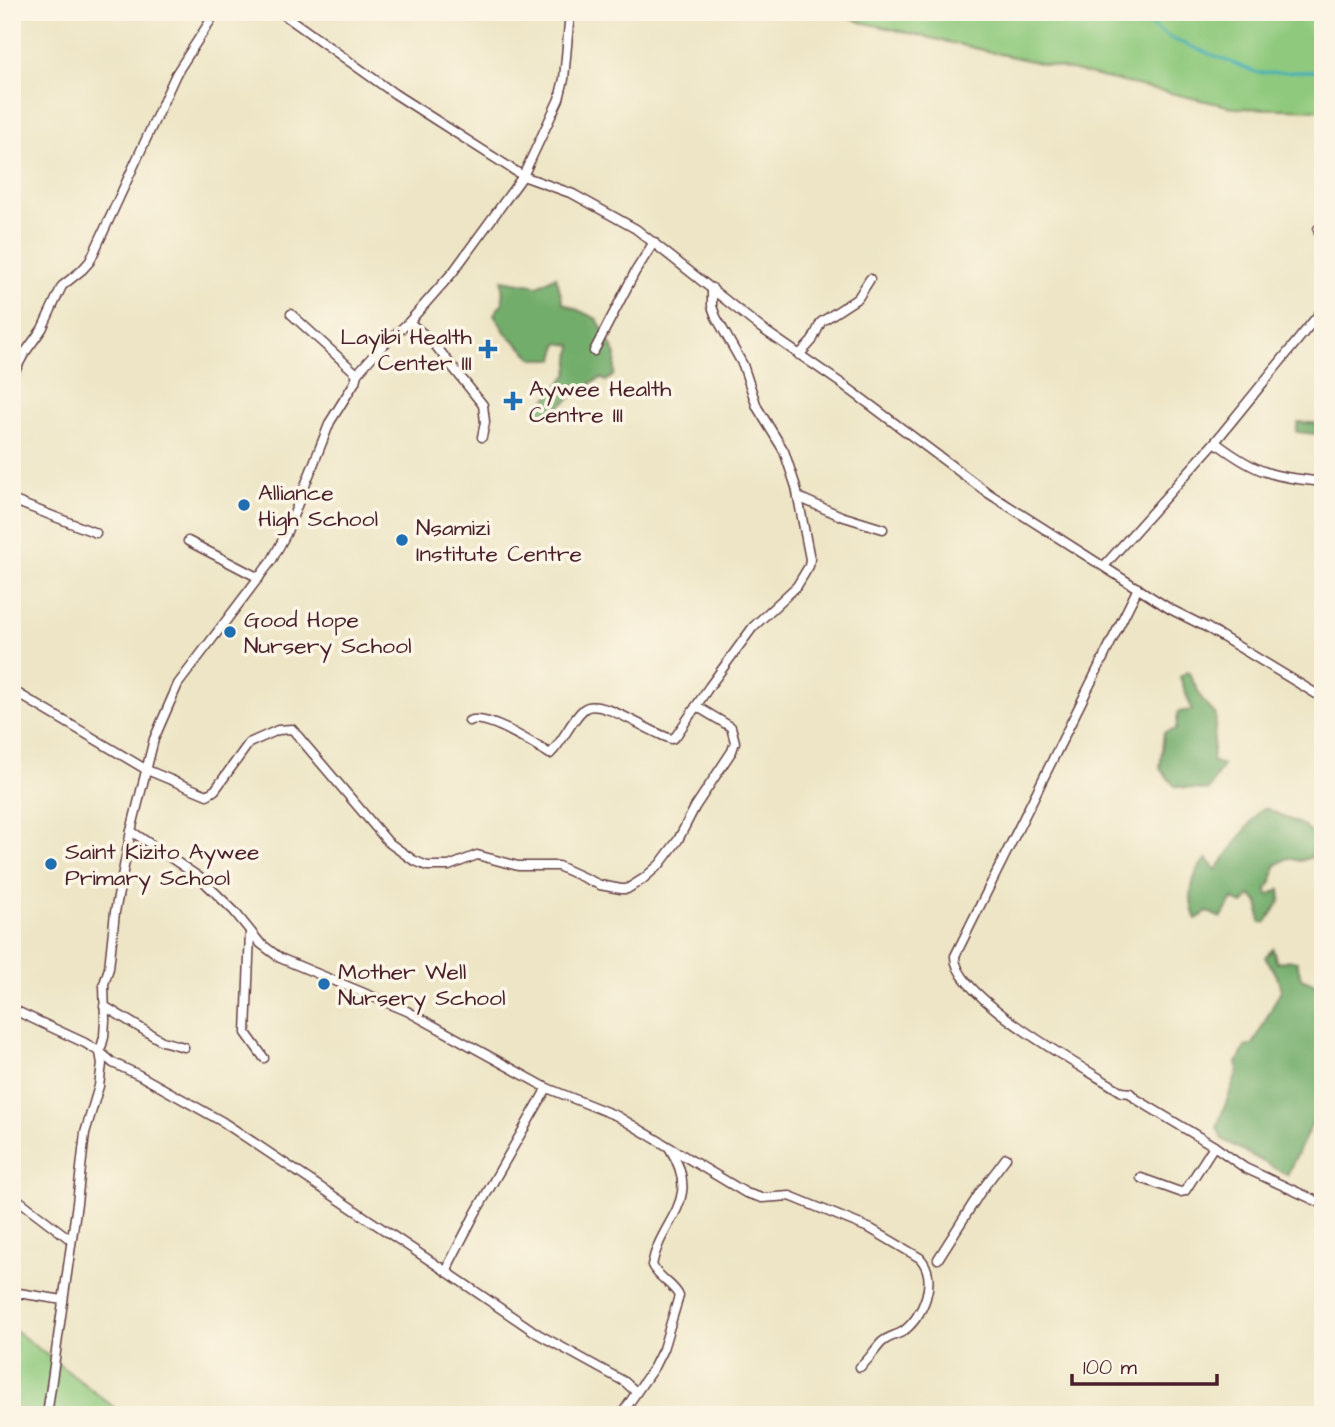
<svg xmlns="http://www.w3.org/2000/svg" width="1335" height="1427" font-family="'Architects Daughter',sans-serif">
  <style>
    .green { fill: #8fc97d; stroke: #6c7454; stroke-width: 2 }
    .forest { fill: #73ad6c; stroke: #5e664c; stroke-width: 2 }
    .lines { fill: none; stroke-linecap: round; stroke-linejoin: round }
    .stream { stroke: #3eadbb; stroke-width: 2.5 }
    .minor-casing { stroke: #623d42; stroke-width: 11 }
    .minor { stroke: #fff; stroke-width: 8 }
    .poi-dot { fill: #1f6fb2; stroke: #fcf5e5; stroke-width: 2.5 }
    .labels { text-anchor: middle; stroke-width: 7; stroke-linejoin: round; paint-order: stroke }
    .poi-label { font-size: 23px; fill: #4a1f2b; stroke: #fcf5e5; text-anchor: start }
  </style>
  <rect width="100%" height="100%" fill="#fcf5e5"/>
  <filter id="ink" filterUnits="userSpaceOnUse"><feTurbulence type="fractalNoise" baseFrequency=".0143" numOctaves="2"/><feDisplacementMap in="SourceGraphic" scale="14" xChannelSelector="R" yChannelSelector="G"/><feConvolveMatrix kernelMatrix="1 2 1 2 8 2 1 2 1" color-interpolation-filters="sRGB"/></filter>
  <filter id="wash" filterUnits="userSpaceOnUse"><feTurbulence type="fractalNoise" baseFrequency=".00686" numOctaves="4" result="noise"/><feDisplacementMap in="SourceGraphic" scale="28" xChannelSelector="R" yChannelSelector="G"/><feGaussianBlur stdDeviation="1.57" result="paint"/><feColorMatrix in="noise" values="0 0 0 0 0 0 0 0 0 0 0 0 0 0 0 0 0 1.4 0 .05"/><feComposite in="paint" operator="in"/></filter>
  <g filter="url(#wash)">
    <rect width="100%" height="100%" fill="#ede5c5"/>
    <g class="green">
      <polygon points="836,12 1323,12 1323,110 1236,108 861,22"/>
      <polygon points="12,1328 124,1415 12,1415"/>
    </g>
    <g class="forest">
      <polygon points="556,276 563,303 597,319 616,355 614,375 606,381 601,378 591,383 585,396 576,394 556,409 541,414 537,409 568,374 572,345 558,343 554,359 534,359 506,333 494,314 503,302 502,280 538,286"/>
      <polygon points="1298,422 1323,424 1323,435 1296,432"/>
      <polygon points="1188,671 1203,701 1216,715 1212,761 1223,765 1208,791 1175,786 1160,769 1164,732 1176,730 1178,712 1192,710 1180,677"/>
      <path d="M1265 808 1302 825 1315 836 1312 857 1300 861 1288 858 1275 866 1272 882 1266 890 1269 895 1280 889 1281 900 1265 923H1260L1259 904 1251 895 1243 904 1233 899 1221 918 1208 912 1196 919C1187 900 1191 874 1206 859L1216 870 1260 810Z"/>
      <polygon points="1273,949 1277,963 1288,960 1297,962 1301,978 1323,987 1323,1101 1287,1175 1222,1139 1217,1127 1238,1071 1237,1063 1245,1047 1253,1045 1281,990 1277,976 1265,957"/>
    </g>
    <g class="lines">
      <polyline class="stream" points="1129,12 1172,39 1258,73 1323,71"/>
    </g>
  </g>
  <g filter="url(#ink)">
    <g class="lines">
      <defs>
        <g id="minor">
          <polyline points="280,12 395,94 523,176 573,194 636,229 761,328 845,386 988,493 1170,609 1206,627 1323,698"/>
          <polyline points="1318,229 1323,248"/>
          <polyline points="291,314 357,374"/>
          <polyline points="409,322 431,340 483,405 485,422 482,437"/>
          <polyline points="594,351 635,272 654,242"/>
          <polyline points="799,355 812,341 821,322 858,298 870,279"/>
          <polyline points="12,376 24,354 42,329 62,286 82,270 90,261 176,74 216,12"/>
          <path d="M1215 442C1257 474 1271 476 1323 482"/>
          <polyline points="798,497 841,516 883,529"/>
          <polyline points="12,500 96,533"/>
          <polyline points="188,541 259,578"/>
          <polyline points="1104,566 1215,442 1323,309"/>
          <path d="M1138 588 955 956C953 997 1088 1070 1122 1092L1130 1093 1136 1099 1214 1146 1185 1191 1180 1192 1141 1178"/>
          <polyline points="12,690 147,770 207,795 215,790 249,743 278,730 292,729 388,842 413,860 427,866 449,866 477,855 518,866 558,866 600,885 621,889 627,889 643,879 660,864 678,840 695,807 732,751 735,742 731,727 696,706"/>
          <path d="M469 721C486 713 534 744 550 754 564 741 570 721 584 709 600 696 653 735 672 739L676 736 709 687 753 627 797 586 809 566 810 559 796 487 784 451 757 407 743 365 716 317 712 306V288"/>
          <path d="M131 831 199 877 234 911 260 943 280 958 407 1011 547 1088 617 1116 746 1193 762 1198 790 1196 871 1229 920 1258C939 1279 923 1318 902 1332 895 1336 889 1336 882 1342 874 1350 869 1360 860 1367"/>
          <polyline points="250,932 246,1033 264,1058"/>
          <polyline points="104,1006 162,1041 184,1047"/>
          <polyline points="12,1009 85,1043 100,1052 113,1063 139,1075 223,1122 447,1272"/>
          <polyline points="547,1088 476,1212 450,1262 447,1272 538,1334 625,1382 635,1391"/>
          <polyline points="1214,1146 1245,1168 1323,1204"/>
          <polyline points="12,1195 71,1240"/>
          <polyline points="938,1259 981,1191 1006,1158"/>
          <polyline points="12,1292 63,1300"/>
          <polyline points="47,1415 77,1203 85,1133 99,1086 102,1064 100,1052 104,1037 105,1020 104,984 109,968 115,912 131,831 154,739 178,684 272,560 286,534 330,422 355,382 357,374 378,350 409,322 453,272 523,176 559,99 564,79 570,12"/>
          <path d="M621 1415 654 1367 663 1349 679 1296C674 1284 658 1278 652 1265 661 1218 703 1202 670 1149"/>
        </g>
      </defs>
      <use href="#minor" class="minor-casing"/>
      <use href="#minor" class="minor"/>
    </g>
  </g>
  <g class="poi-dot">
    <path d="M484.5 338.5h7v7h7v7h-7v7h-7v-7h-7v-7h7z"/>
    <path d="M509.5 390.5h7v7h7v7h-7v7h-7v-7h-7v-7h7z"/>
    <circle cx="244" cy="505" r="7"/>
    <circle cx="402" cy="540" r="7"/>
    <circle cx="230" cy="632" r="7"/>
    <circle cx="51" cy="864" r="7"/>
    <circle cx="324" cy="984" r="7"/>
  </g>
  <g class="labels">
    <g class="poi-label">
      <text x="472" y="344" text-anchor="end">Layibi Health<tspan x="472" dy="26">Center III</tspan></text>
      <text x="529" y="396">Aywee Health<tspan x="529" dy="26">Centre III</tspan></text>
      <text x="258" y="500">Alliance<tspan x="258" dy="26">High School</tspan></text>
      <text x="416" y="535">Nsamizi<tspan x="416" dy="26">Institute Centre</tspan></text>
      <text x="244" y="627">Good Hope<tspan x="244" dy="26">Nursery School</tspan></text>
      <text x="65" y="859">Saint Kizito Aywee<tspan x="65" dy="26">Primary School</tspan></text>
      <text x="338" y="979">Mother Well<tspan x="338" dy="26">Nursery School</tspan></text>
    </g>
  </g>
  <rect width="1335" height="1427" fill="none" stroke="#fcf5e5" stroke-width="42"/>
  <path d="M1072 1374v10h145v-10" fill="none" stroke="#4a1f2b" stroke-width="3.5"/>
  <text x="1083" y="1374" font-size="21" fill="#4a1f2b" stroke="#fcf5e5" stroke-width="5" paint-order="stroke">100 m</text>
</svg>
